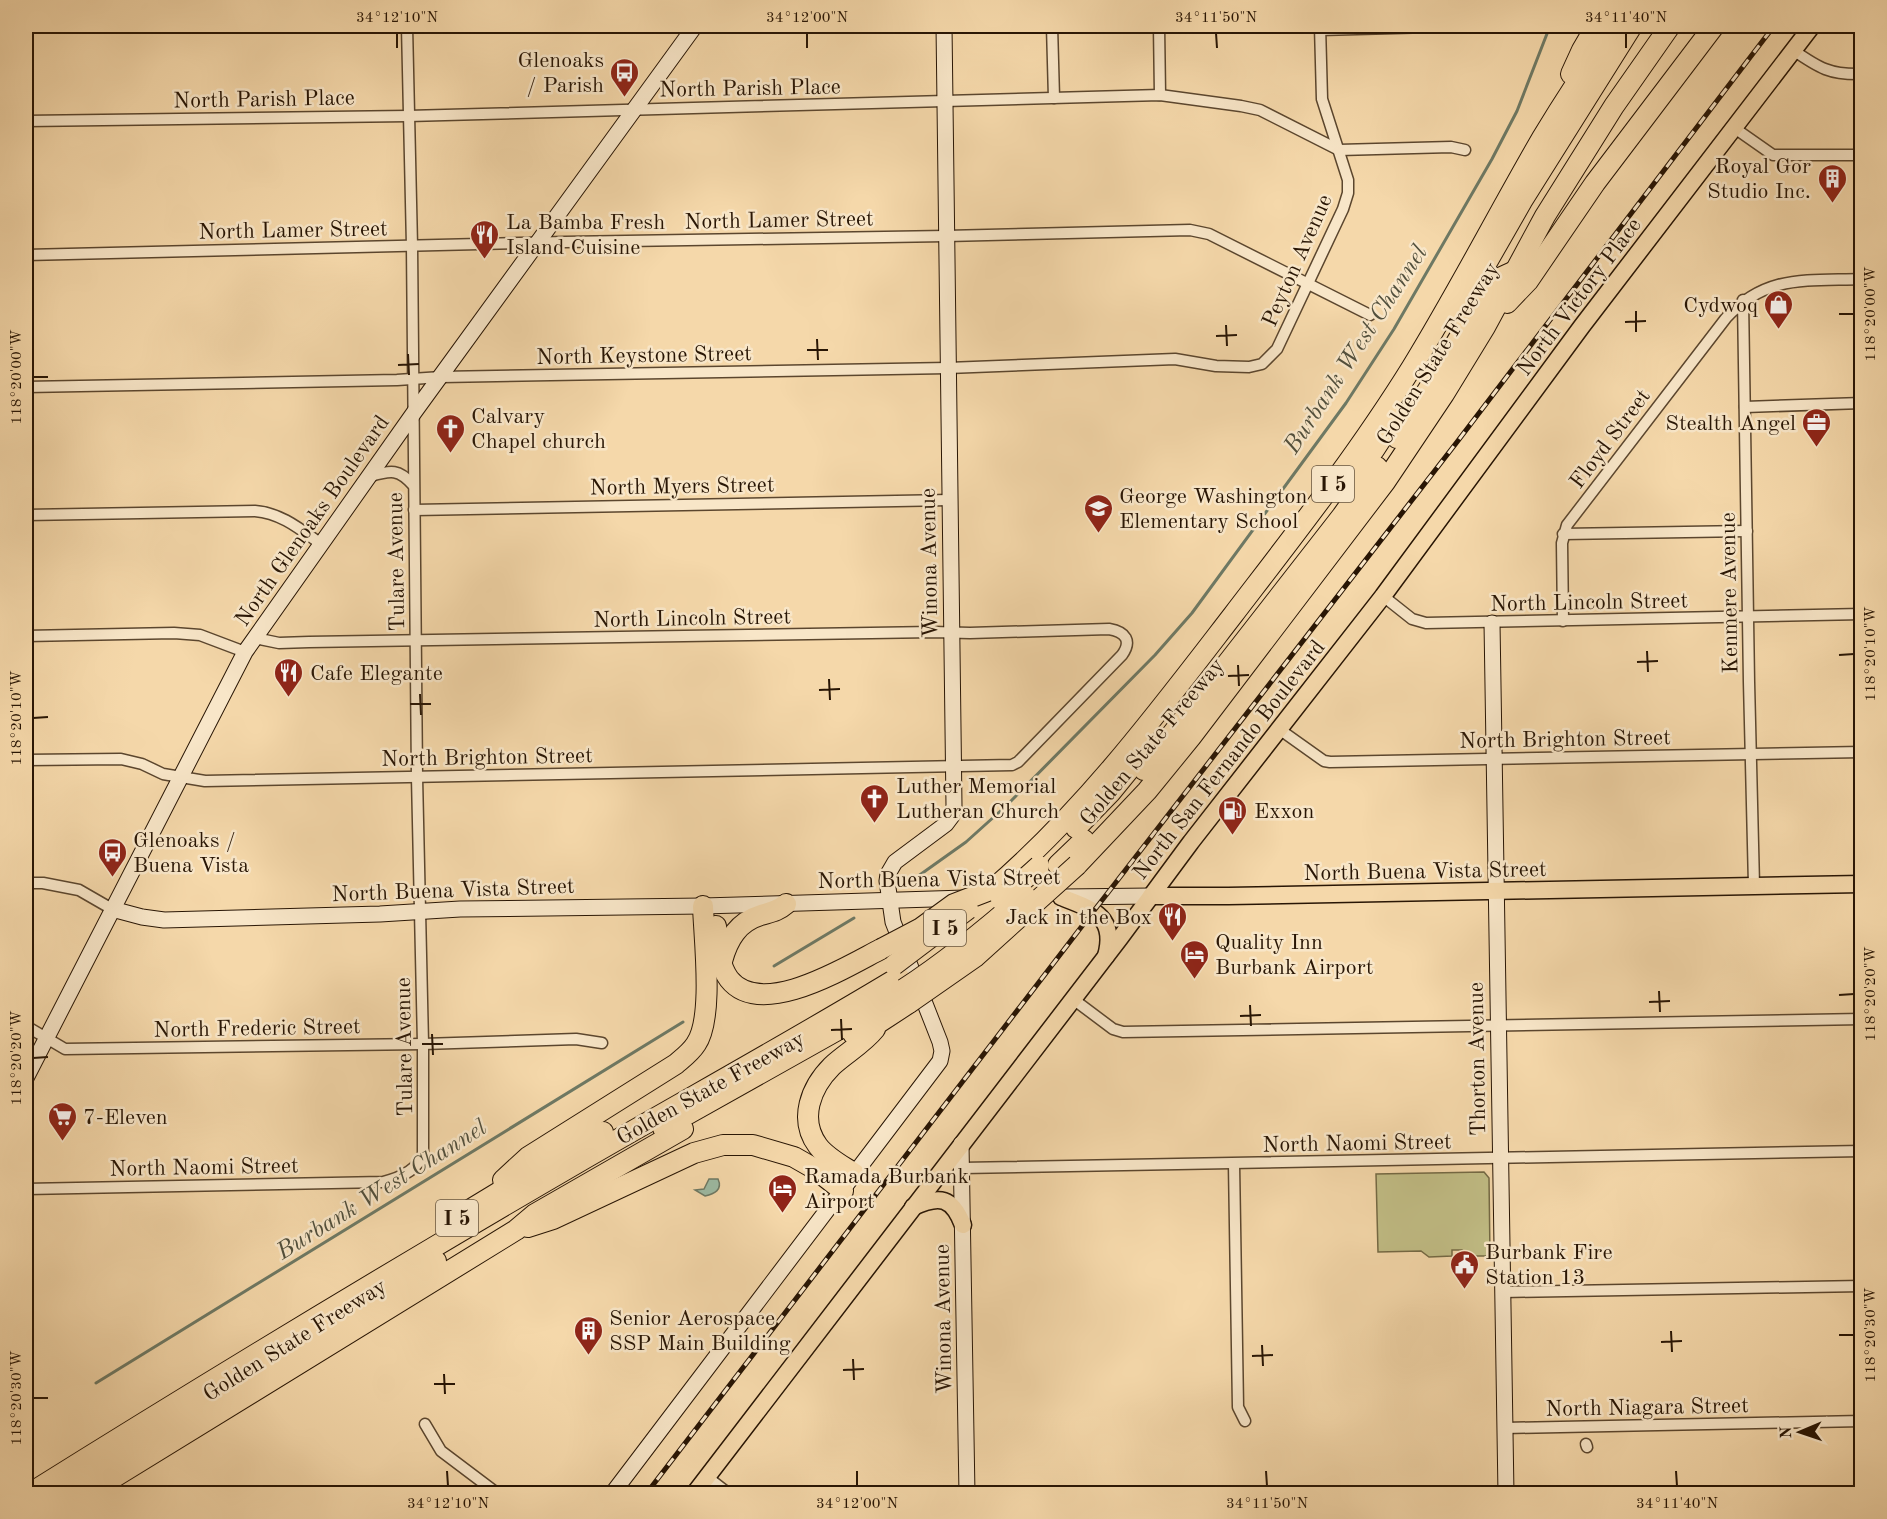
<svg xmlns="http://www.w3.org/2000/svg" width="1887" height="1519" font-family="'Old Standard TT',serif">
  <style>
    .green { fill: #c1bd85; stroke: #746944; stroke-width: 1.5 }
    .water { fill: #9dbba4; stroke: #6e7964; stroke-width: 1.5 }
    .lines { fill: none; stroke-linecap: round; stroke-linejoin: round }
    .stream { stroke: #6e7964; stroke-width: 3 }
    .street-casing { stroke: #5b462e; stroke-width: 13 }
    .secondary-casing { stroke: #281504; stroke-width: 17 }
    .primary-casing { stroke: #281504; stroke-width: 19 }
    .highway-casing { stroke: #281504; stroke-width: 22 }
    .street { stroke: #f8e6c8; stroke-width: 10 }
    .secondary { stroke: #f8e6c8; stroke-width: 15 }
    .primary { stroke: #f5d8aa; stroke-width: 16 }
    .highway { stroke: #f5d8aa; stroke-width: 20 }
    .rail-casing { stroke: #281504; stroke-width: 5 }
    .rail { stroke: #f8e6c8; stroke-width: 3; stroke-dasharray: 9; stroke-linecap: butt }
    .highway-bridge-casing { stroke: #281504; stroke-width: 22; stroke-linecap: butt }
    .highway-bridge { stroke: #f5d8aa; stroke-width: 20 }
    .ticks { fill: none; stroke: #281504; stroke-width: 2 }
    .labels { text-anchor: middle; stroke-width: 5; stroke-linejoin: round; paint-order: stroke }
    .shield { fill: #f8e6c8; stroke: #66543f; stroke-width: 1.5 }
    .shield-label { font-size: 21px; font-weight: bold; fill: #281504 }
    .poi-label { font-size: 22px; fill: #281504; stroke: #f8e6c8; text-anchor: start }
    .street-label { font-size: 22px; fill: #281504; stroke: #f8e6c8 }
    .water-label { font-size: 24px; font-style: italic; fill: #514f3c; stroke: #f8e6c8 }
    .neatline { fill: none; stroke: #281504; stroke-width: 2 }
    .ticks-label { font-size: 15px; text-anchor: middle; fill: #281504 }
  </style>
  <rect width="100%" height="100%" fill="#f5d8aa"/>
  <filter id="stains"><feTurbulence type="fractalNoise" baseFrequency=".00333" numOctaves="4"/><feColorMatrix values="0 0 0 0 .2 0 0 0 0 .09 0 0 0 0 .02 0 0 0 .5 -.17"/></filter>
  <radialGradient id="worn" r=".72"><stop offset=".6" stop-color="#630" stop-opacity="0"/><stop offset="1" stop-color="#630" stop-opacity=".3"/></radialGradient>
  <polygon class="green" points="1484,1172 1489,1178 1490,1256 1463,1256 1462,1250 1452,1250 1452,1256 1429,1257 1421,1251 1378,1252 1376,1174"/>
  <path class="water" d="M709 1179H718C723 1190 714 1194 705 1196L695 1190 704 1189Z"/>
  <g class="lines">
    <g class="stream">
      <polyline points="907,884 966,842 1006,806 1155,655 1192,613 1346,403 1394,329 1492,159 1517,111 1550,26"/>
      <polyline points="774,966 854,918"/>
      <polyline points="96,1383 683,1022"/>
    </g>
    <defs>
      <g id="street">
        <polyline points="1052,26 1054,98"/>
        <polyline points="1159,26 1160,95"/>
        <polyline points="1320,30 1468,26"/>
        <path d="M1793 50C1819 68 1830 75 1862 74"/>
        <polyline points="26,121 408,116 1160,95 1241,106 1260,110 1339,150 1451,147 1465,150"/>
        <polyline points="1733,127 1773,155 1862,155"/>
        <polyline points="26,255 565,242 946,236 1190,230 1209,234 1370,315"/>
        <polyline points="1743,300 1749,682 1754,885"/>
        <polyline points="26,387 397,380 441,377 948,368 1175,359 1216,366 1249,367 1262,364 1277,349 1343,209 1348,193 1348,180 1322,99 1320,26"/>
        <polyline points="1745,407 1862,403"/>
        <path d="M371 476C391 470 399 469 413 485"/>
        <polyline points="414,510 950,500"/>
        <path d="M26 515 255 511C281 513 300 529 321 544"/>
        <polyline points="1563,534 1747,531"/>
        <polyline points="1383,596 1412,619 1426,623 1862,614"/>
        <path d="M1563 621 1562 543 1567 525 1726 318C1766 274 1807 281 1862 279"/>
        <polyline points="26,636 174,633 200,635 245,652"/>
        <polyline points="1279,729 1324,761 1330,762 1862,752"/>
        <path d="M26 760 121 759 142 764 163 774 205 781 1012 765 1018 762 1122 655C1132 641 1126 632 1109 629L970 633 933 632 309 642 279 643 255 638"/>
        <polyline points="26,883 43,883 79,890 112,909"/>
        <polyline points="1073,999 1113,1029 1123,1032 1862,1019"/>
        <polyline points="26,1026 65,1049 423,1044 576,1039 602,1043"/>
        <polyline points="1234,1164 1238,1407 1245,1421"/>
        <polyline points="962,1168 1862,1151"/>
        <path d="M26 1189 383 1182C400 1178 417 1171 423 1154V1044L417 777 412 246 407 26"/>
        <polyline points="1503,1292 1862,1286"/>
        <polyline points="425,1424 441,1451 498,1494"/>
        <polyline points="1505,1428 1862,1421"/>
        <polyline points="1586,1444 1587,1447"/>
        <polyline points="707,1477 729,1494"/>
      </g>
      <g id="secondary">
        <polyline points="1492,623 1506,1494"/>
        <polyline points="1064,897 1151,896"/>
        <polyline points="112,909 142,917 164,920 380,914 460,909 703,906 965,898"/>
        <polyline points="26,1078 245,652 413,414 695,26"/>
        <polyline points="961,1144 967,1494"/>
        <polyline points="612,1494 940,1061 942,1051 940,1042 893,922 887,881 888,874 895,862 946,824 952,816 954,806 944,26"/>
      </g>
      <g id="primary">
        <polyline points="1151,896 1228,896 1862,884"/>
        <path d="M1061 897C1092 909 1117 916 1106 956"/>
        <path d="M913 1207C940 1195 952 1197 963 1225"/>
        <polyline points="694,1494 1120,938 1191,842 1383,596 1582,326 1812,26"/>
      </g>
      <g id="highway">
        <polyline points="1571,74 1582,50 1596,26"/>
        <polyline points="1507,303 1528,281 1595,183 1714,26"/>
        <polyline points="1458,313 1522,201 1632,26"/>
        <polyline points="1397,438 1431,385 1493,281 1517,270"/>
        <polyline points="1350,482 1374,450 1398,413"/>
        <polyline points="1144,770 1342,516 1377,467"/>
        <polyline points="1076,828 1111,792 1146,749"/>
        <polyline points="1058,865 1084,840"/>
        <polyline points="1077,865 1147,791 1191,737 1385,482 1444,394 1485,327 1545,216 1614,106 1670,26"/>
        <path d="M993 889C1086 809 1159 711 1233 615 1295 534 1358 454 1412 367 1458 292 1498 214 1542 138 1565 100 1590 62 1615 26"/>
        <path d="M716 926C718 944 718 964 729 979 761 1020 846 967 881 949"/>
        <path d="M722 961C728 939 738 922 761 915 771 912 778 911 786 904"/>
        <polyline points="853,1034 880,1022 909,1003"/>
        <polyline points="663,1128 859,1018 895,994"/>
        <path d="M855 1174C843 1166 827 1158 818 1146 798 1119 811 1087 832 1066 846 1053 863 1044 875 1029"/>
        <path d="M503 1180 528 1157 676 1064C683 1058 691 1052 696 1044 714 1018 704 939 703 906"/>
        <polyline points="458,1217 514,1183 603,1132"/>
        <polyline points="528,1227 553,1219 694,1153 723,1145 753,1145 794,1157 815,1169 843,1191"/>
        <path d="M29 1494C210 1381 393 1270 577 1163 684 1101 793 1041 899 977"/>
        <polyline points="60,1494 436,1261"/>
        <polyline points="87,1494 516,1230 535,1214 683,1129"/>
      </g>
    </defs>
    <use href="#street" class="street-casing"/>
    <use href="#secondary" class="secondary-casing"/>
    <use href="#primary" class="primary-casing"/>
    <use href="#highway" class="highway-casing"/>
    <use href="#street" class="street"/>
    <use href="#secondary" class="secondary"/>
    <use href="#primary" class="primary"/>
    <use href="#highway" class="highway"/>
    <defs>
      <polyline id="rail" points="646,1494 1079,930 1457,442 1774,26"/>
    </defs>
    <use href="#rail" class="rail-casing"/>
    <use href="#rail" class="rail"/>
    <defs>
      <g id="highway-bridge">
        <polyline points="1001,900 1039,866"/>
        <polyline points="881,949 921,928 954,904 993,889"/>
        <polyline points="894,965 968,909"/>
        <path d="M904 989C947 961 986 929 1025 895"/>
        <polyline points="909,1003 975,957 1077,865"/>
      </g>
    </defs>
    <use href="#highway-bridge" class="highway-bridge-casing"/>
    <use href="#highway-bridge" class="highway-bridge"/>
  </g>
  <path class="ticks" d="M397 33V48M807 33V48M1216 33 1217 48M1626 33V48M1636 311V332M1839 314H1854M1625 322 1646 321M1226 325 1227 346M1216 336 1237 335M817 339 818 360M807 350H828M408 354 409 375M398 365 419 364M33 377H48M1647 651 1648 672M1839 655 1854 654M1637 662 1658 661M1238 665 1239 686M1228 676 1249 675M829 679 830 700M819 690 840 689M420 694 421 715M410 704H431M33 718 48 717M1659 991 1660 1012M1839 995 1854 994M1649 1002 1670 1001M1250 1005 1251 1026M1240 1016 1261 1015M841 1019 842 1040M831 1030 852 1029M432 1034 433 1055M422 1044H443M33 1058 48 1057M1671 1331 1672 1352M1839 1335H1854M1661 1342 1682 1341M1262 1345 1263 1366M1252 1356 1273 1355M853 1359 854 1380M843 1370 864 1369M444 1374 445 1394M434 1384H455M33 1398H48M447 1471 448 1486M857 1471V1486M1266 1471 1267 1486M1676 1471 1677 1486"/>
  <defs>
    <symbol id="bus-pin" viewBox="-11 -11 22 30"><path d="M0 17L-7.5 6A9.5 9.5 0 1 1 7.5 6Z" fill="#8f2418" stroke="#f8e6c8"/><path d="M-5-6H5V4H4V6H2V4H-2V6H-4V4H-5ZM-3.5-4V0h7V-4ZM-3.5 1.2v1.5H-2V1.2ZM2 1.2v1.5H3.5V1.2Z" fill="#fff"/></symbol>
    <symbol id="building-pin" viewBox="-11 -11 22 30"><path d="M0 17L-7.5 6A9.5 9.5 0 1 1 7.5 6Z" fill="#8f2418" stroke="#f8e6c8"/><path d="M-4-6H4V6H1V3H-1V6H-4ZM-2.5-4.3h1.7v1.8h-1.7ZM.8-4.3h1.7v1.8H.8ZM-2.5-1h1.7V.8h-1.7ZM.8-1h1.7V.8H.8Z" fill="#fff"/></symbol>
    <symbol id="restaurant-pin" viewBox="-11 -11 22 30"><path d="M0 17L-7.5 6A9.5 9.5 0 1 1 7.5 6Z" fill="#8f2418" stroke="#f8e6c8"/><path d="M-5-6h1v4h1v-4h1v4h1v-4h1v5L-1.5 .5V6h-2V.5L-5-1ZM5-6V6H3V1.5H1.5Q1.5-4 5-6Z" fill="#fff"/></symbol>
    <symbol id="shop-pin" viewBox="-11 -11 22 30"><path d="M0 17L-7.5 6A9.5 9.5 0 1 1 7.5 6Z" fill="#8f2418" stroke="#f8e6c8"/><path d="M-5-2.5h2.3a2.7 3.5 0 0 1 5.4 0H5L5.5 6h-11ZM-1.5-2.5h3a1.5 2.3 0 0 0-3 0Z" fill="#fff"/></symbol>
    <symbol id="office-pin" viewBox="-11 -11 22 30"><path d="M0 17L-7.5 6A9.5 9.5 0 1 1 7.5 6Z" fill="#8f2418" stroke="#f8e6c8"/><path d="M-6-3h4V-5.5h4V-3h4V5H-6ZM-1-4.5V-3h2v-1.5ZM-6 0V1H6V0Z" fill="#fff"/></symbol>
    <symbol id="church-pin" viewBox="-11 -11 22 30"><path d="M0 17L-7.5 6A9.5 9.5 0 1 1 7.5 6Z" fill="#8f2418" stroke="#f8e6c8"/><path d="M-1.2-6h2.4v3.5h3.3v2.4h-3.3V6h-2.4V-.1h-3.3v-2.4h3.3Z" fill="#fff"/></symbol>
    <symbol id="school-pin" viewBox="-11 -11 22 30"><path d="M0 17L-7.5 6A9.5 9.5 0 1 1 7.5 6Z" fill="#8f2418" stroke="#f8e6c8"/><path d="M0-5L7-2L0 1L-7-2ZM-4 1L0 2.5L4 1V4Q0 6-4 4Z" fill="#fff"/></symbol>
    <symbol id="fuel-pin" viewBox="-11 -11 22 30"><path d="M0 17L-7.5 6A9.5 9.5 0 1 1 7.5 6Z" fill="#8f2418" stroke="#f8e6c8"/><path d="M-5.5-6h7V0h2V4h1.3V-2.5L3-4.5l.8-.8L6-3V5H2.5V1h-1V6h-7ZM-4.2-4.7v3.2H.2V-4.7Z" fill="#fff"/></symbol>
    <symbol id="hotel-pin" viewBox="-11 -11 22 30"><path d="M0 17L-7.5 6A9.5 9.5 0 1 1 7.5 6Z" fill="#8f2418" stroke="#f8e6c8"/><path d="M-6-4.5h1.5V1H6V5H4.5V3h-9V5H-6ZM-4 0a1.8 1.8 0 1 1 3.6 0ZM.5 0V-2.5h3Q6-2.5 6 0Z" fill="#fff"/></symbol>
    <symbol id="supermarket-pin" viewBox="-11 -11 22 30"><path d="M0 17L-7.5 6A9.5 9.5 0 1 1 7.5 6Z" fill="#8f2418" stroke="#f8e6c8"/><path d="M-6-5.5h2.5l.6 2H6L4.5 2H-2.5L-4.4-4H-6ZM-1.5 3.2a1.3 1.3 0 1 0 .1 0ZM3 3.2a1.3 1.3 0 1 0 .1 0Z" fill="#fff"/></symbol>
    <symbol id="civic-pin" viewBox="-11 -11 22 30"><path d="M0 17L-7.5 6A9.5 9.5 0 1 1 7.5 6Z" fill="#8f2418" stroke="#f8e6c8"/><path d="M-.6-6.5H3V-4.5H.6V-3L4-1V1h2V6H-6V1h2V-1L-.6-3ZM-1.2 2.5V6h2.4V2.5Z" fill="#fff"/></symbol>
  </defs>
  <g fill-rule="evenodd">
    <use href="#bus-pin" x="608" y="56" width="33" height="45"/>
    <use href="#building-pin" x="1816" y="162" width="33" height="45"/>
    <use href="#restaurant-pin" x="468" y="218" width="33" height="45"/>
    <use href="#shop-pin" x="1762" y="288" width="33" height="45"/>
    <use href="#office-pin" x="1800" y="406" width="33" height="45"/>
    <use href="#church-pin" x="434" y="412" width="33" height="45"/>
    <use href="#school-pin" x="1082" y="492" width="33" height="45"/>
    <use href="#restaurant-pin" x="272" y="656" width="33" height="45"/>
    <use href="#church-pin" x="858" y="782" width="33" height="45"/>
    <use href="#fuel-pin" x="1216" y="794" width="33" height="45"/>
    <use href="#bus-pin" x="96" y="836" width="33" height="45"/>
    <use href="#restaurant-pin" x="1156" y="900" width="33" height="45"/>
    <use href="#hotel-pin" x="1178" y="938" width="33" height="45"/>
    <use href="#supermarket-pin" x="46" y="1100" width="33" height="45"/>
    <use href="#hotel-pin" x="766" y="1172" width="33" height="45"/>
    <use href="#civic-pin" x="1448" y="1248" width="33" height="45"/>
    <use href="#building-pin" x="572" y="1314" width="33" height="45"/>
  </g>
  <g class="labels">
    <g class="shield">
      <rect x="1312" y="466" width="42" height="36" rx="4.5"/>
      <rect x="924" y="910" width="42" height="36" rx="4.5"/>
      <rect x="436" y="1200" width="42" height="36" rx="4.5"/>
    </g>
    <g class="shield-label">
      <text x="1333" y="491">I 5</text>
      <text x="945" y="935">I 5</text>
      <text x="457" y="1225">I 5</text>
    </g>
    <g class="poi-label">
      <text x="604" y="67" text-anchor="end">Glenoaks<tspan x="604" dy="25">/ Parish</tspan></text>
      <text x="1811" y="173" text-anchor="end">Royal Gor<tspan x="1811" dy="25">Studio Inc.</tspan></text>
      <text x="506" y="229">La Bamba Fresh<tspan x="506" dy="25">Island Cuisine</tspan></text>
      <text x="1758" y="312" text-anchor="end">Cydwoq</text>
      <text x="471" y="423">Calvary<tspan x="471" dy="25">Chapel church</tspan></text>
      <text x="1796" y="430" text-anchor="end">Stealth Angel</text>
      <text x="1119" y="503">George Washington<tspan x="1119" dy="25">Elementary School</tspan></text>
      <text x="310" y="680">Cafe Elegante</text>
      <text x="896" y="793">Luther Memorial<tspan x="896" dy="25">Lutheran Church</tspan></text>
      <text x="1254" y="818">Exxon</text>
      <text x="133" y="847">Glenoaks /<tspan x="133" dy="25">Buena Vista</tspan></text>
      <text x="1152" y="924" text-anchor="end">Jack in the Box</text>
      <text x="1215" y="949">Quality Inn<tspan x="1215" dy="25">Burbank Airport</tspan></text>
      <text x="83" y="1124">7-Eleven</text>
      <text x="804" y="1183">Ramada Burbank<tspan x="804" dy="25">Airport</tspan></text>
      <text x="1485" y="1259">Burbank Fire<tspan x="1485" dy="25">Station 13</tspan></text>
      <text x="609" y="1325">Senior Aerospace<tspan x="609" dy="25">SSP Main Building</tspan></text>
    </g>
    <g class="street-label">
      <text transform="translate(750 87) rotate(-1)" y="8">North Parish Place</text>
      <text transform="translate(264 98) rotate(-1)" y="8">North Parish Place</text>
      <text transform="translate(779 219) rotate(-1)" y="8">North Lamer Street</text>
      <text transform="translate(293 229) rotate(-1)" y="8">North Lamer Street</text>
      <text transform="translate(1296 260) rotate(-66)" y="8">Peyton Avenue</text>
      <text transform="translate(1578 296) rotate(-53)" y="8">North Victory Place</text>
      <text transform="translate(1437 353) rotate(-58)" y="8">Golden State Freeway</text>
      <text transform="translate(644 354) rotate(-1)" y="8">North Keystone Street</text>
      <text transform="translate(1609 438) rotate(-53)" y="8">Floyd Street</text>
      <text transform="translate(682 485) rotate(-1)" y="8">North Myers Street</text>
      <text transform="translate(311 520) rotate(-55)" y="8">North Glenoaks Boulevard</text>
      <text transform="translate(395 562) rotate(-91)" y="8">Tulare Avenue</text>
      <text transform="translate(928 563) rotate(-91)" y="8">Winona Avenue</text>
      <text transform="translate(1728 593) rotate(-91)" y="8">Kenmere Avenue</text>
      <text transform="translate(1589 601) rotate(-1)" y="8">North Lincoln Street</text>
      <text transform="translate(692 617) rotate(-1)" y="8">North Lincoln Street</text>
      <text transform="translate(1565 738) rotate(-1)" y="8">North Brighton Street</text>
      <text transform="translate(1151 741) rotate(-50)" y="8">Golden State Freeway</text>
      <text transform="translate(487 756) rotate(-1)" y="8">North Brighton Street</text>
      <text transform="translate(1228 759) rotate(-52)" y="8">North San Fernando Boulevard</text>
      <text transform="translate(1425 870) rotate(-1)" y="8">North Buena Vista Street</text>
      <text transform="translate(939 878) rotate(-1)" y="8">North Buena Vista Street</text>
      <text transform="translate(453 889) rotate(-2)" y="8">North Buena Vista Street</text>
      <text transform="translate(257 1027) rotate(-1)" y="8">North Frederic Street</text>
      <text transform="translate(403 1047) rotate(-91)" y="8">Tulare Avenue</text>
      <text transform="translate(1476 1059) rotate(-91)" y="8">Thorton Avenue</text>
      <text transform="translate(710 1087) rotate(-29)" y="8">Golden State Freeway</text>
      <text transform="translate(1357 1142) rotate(-1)" y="8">North Naomi Street</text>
      <text transform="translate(204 1166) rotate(-1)" y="8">North Naomi Street</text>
      <text transform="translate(942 1319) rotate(-91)" y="8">Winona Avenue</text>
      <text transform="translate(294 1339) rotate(-32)" y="8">Golden State Freeway</text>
      <text transform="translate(1647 1406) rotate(-1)" y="8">North Niagara Street</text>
    </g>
    <g class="water-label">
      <text transform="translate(1355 349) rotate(-57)" y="8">Burbank West Channel</text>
      <text transform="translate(381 1189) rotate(-32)" y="8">Burbank West Channel</text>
    </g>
  </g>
  <rect width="1887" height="1519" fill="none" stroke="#f5d8aa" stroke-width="66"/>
  <g transform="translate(1800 1432) rotate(268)" stroke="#f8e6c8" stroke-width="4.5" paint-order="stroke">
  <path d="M0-4.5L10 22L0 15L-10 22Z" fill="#281504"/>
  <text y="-9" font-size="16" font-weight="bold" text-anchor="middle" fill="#281504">N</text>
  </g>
  <rect x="33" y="33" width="1821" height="1453" class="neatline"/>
  <g class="ticks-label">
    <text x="397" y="22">34°12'10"N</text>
    <text x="807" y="22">34°12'00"N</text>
    <text x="1216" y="22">34°11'50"N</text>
    <text x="1626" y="22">34°11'40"N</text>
    <text transform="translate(1870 314) rotate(-90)" y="5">118°20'00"W</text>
    <text transform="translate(16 377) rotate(-90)" y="5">118°20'00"W</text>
    <text transform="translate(1870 654) rotate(-90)" y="5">118°20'10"W</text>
    <text transform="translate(16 718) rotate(-90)" y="5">118°20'10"W</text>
    <text transform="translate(1870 994) rotate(-90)" y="5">118°20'20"W</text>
    <text transform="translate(16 1058) rotate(-90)" y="5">118°20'20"W</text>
    <text transform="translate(1870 1335) rotate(-90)" y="5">118°20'30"W</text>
    <text transform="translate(16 1398) rotate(-90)" y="5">118°20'30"W</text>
    <text x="448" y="1508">34°12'10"N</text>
    <text x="857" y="1508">34°12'00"N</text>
    <text x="1267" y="1508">34°11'50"N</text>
    <text x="1677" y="1508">34°11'40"N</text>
  </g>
  <rect width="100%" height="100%" filter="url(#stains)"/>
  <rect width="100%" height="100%" fill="url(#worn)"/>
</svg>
